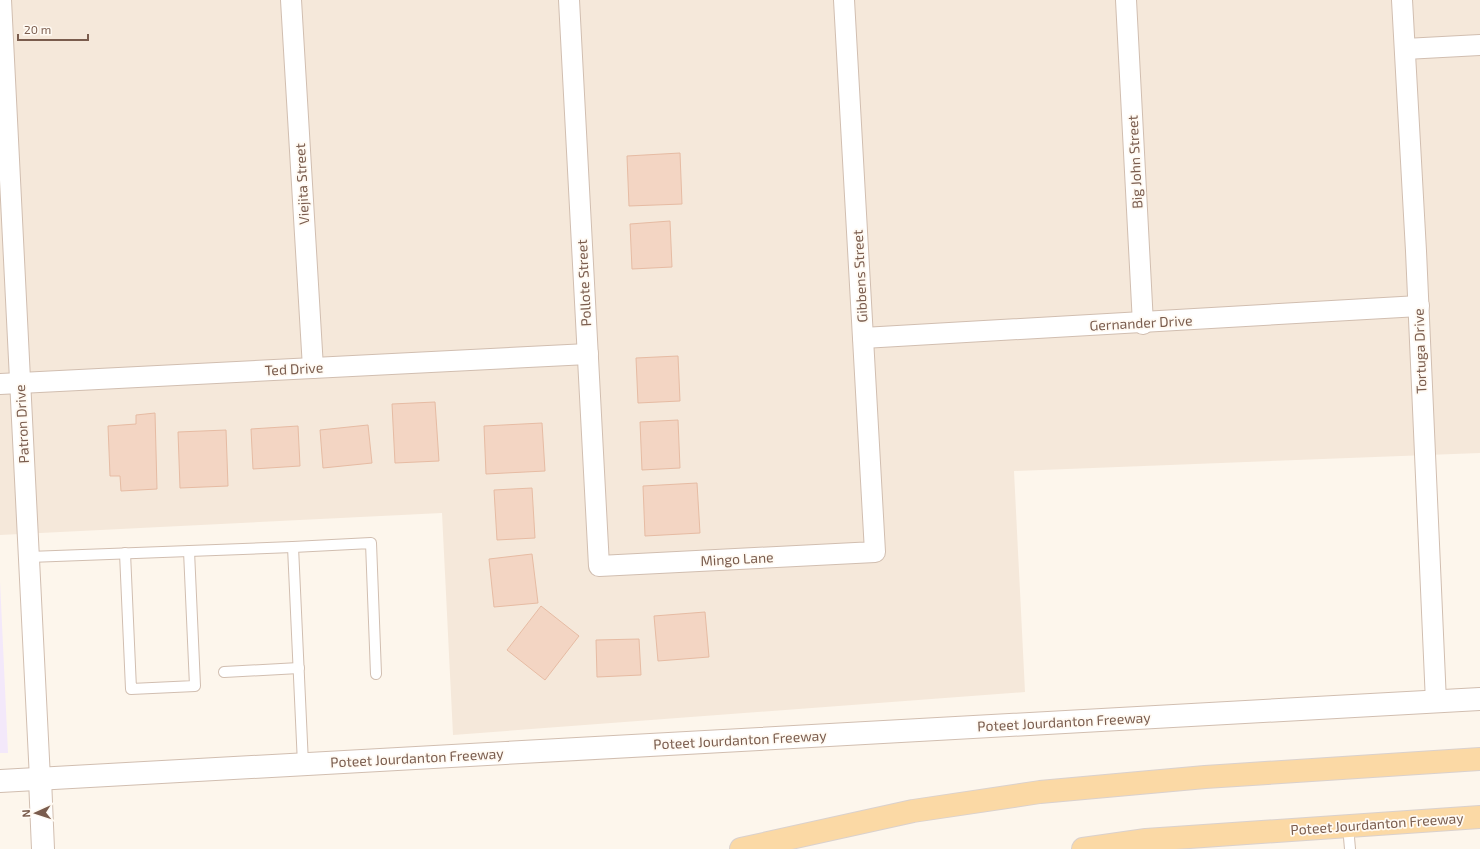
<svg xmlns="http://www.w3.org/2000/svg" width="1480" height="849" font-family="'Exo 2',sans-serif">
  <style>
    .residential { fill: #f5e8da }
    .education { fill: #f3e8fa }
    .building { fill: #f3d5c3; stroke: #e6bba3 }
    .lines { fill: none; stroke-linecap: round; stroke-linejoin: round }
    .service-casing { stroke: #d1beb0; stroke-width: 12 }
    .minor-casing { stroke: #d1beb0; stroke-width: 22 }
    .tertiary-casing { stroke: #d1beb0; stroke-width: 24 }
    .primary-casing { stroke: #dad1cd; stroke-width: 24 }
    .service { stroke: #fff; stroke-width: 10 }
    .minor { stroke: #fff; stroke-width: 20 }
    .tertiary { stroke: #fff; stroke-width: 22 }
    .primary { stroke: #fbd9a5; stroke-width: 22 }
    .labels { text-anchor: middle; stroke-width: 3.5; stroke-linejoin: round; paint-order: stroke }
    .street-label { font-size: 14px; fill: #7a5c4d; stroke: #fffaf3 }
  </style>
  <rect width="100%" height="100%" fill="#fdf6ec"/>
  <polygon class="residential" points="0,0 1480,0 1480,453 1014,471 1025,692 453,735 442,513 0,535"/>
  <polygon class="education" points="0,581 8,753 0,753"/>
  <g class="building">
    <polygon points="680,153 682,204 629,206 627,156"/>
    <polygon points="670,221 672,267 632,269 630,224"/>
    <polygon points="678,356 680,401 638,403 636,358"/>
    <polygon points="435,402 439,461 395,463 392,404"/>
    <polygon points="155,413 157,489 121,491 120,476 110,476 108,426 136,424 136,415"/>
    <polygon points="678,420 680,468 642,470 640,422"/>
    <polygon points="542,423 545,471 486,474 484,426"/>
    <polygon points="368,425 372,463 323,468 320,430"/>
    <polygon points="298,426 300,466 253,469 251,429"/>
    <polygon points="226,430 228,486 180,488 178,432"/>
    <polygon points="697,483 700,533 645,536 643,486"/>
    <polygon points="532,488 535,538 497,540 494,490"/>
    <polygon points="532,554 538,603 494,607 489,559"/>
    <polygon points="541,606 579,636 545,680 507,650"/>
    <polygon points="705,612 709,657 658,661 654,616"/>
    <polygon points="639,639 641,675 597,677 596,640"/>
  </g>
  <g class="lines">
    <defs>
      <g id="service">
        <polyline points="125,553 131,689 195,686 189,551"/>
        <polyline points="29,557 293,547"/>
        <polyline points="224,672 299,668"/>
        <polyline points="303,764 293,547 371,543 376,674"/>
        <polyline points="1348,826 1350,849"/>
      </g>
      <g id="minor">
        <polyline points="1,0 40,779"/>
        <polyline points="291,0 313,368"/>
        <polyline points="569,0 599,566 875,552 844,0"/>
        <polyline points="1126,0 1143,324"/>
        <polyline points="1402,0 1416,251 1436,702"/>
        <polyline points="1405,49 1480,45"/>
        <polyline points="863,338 1419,306"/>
        <polyline points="0,384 588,354"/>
      </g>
      <g id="tertiary">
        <polyline points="40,779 43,849"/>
        <polyline points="0,781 1480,699"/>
      </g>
      <g id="primary">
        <polyline points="741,849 913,811 1040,792 1205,777 1480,759"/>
        <polyline points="1083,849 1146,840 1480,817"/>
      </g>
    </defs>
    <use href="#service" class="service-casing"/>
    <use href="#minor" class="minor-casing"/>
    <use href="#tertiary" class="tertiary-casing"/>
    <use href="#primary" class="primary-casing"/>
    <use href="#service" class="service"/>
    <use href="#minor" class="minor"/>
    <use href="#tertiary" class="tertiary"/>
    <use href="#primary" class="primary"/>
  </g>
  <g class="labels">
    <g class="street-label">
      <text transform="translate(1135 162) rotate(-93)" y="5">Big John Street</text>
      <text transform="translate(302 184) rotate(-93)" y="5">Viejita Street</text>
      <text transform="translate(860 276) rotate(-93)" y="5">Gibbens Street</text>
      <text transform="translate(584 283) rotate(-93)" y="5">Pollote Street</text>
      <text transform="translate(1141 323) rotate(-3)" y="5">Gernander Drive</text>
      <text transform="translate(1420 351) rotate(-92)" y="5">Tortuga Drive</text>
      <text transform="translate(294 369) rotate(-3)" y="5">Ted Drive</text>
      <text transform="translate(22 424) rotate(-93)" y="5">Patron Drive</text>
      <text transform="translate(737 559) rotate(-3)" y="5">Mingo Lane</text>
      <text transform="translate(1064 722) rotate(-3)" y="5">Poteet Jourdanton Freeway</text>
      <text transform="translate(740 740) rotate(-3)" y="5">Poteet Jourdanton Freeway</text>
      <text transform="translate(417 758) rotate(-3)" y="5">Poteet Jourdanton Freeway</text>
      <text transform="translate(1377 824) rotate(-4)" y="5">Poteet Jourdanton Freeway</text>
    </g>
  </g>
  <g transform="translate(36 813) rotate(267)" stroke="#fffaf3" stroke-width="3" paint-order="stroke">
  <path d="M0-3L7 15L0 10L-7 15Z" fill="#7a5c4d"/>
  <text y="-6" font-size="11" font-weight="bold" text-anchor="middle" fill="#7a5c4d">N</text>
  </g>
  <path d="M18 34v6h70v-6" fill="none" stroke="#7a5c4d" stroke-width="2"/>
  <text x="24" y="34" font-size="12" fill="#7a5c4d" stroke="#fffaf3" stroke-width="3" paint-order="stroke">20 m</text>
</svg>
